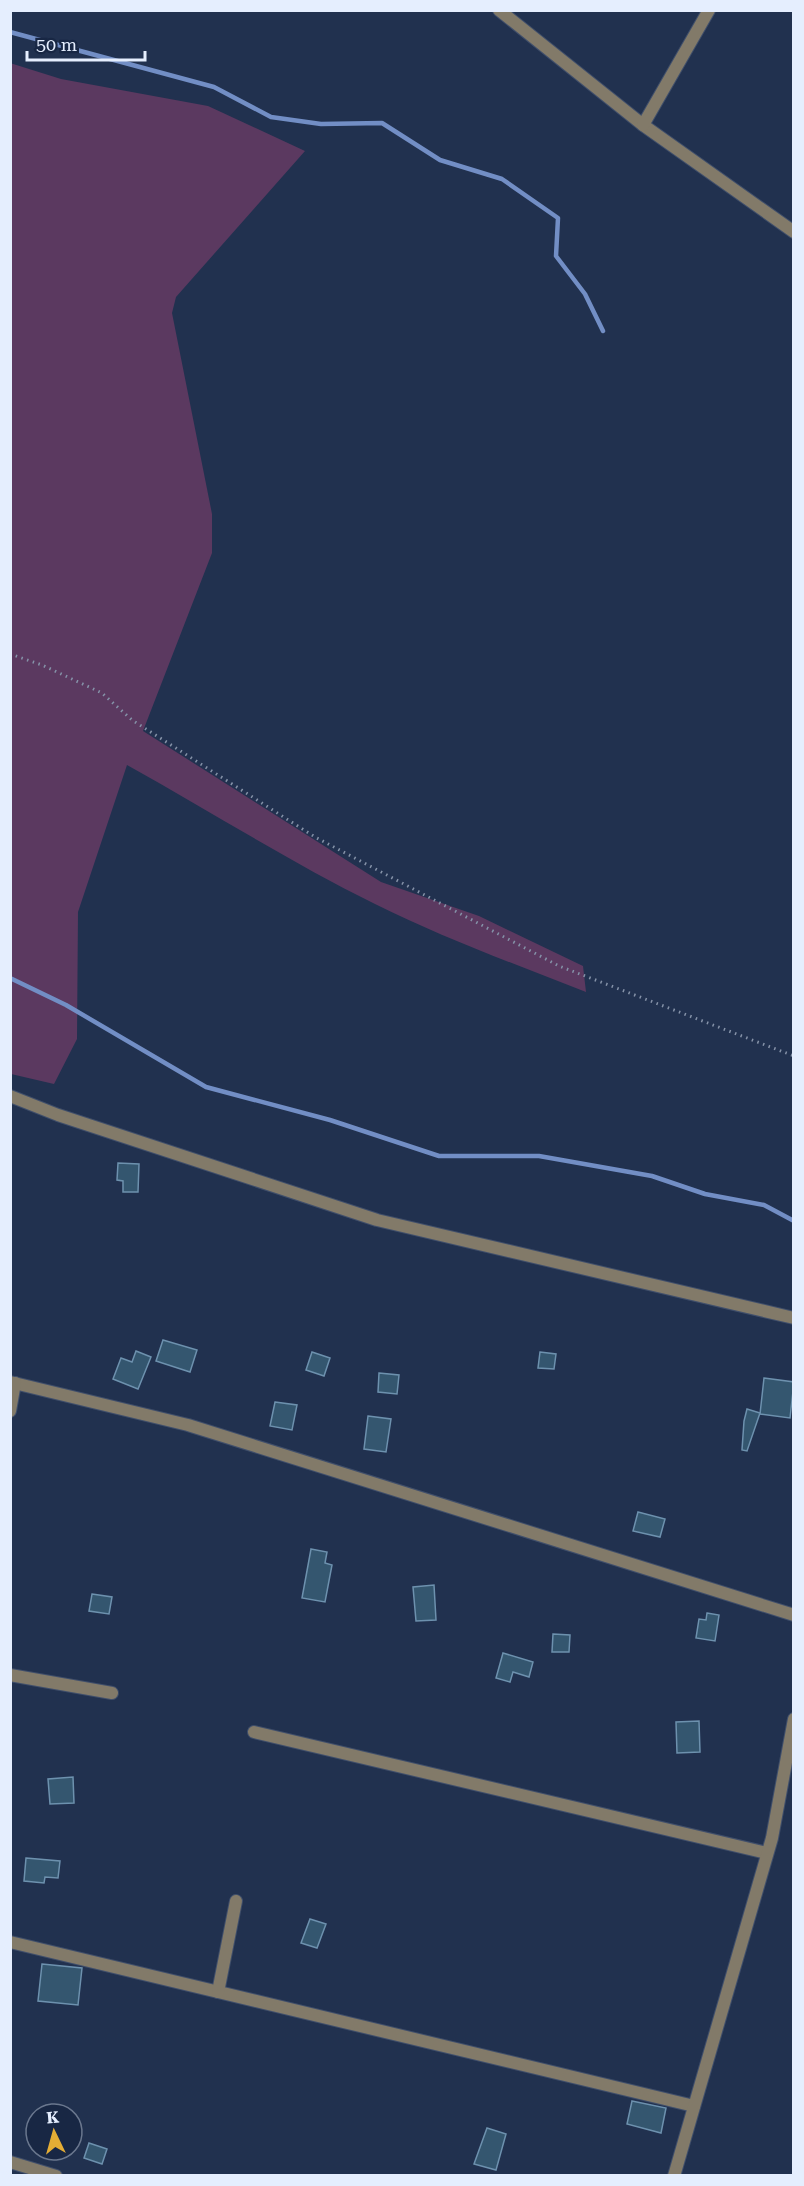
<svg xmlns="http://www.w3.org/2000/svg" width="804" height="2186" font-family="'Roboto Serif',serif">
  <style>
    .green { fill: #5b3960 }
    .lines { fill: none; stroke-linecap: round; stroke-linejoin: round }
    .stream { stroke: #728ec5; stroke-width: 4.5 }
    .building { fill: #34566f; stroke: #6d91ae; stroke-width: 1.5 }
    .street-casing { stroke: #404f6b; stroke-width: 14 }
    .path { stroke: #8592a8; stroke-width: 3; stroke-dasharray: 1.5 4.5; stroke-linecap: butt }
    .street { stroke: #827a69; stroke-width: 12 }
  </style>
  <rect width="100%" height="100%" fill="#21314f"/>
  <path class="green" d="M10 63 61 79 208 106 305 151 176 297 172 313 212 514V553L143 731 381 882 479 916 583 966 586 992C515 964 443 938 375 904 290 862 210 811 127 765L78 912 77 1039 54 1084 11 1074Z"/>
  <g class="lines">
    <g class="stream">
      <polyline points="10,32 214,87 271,117 321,124 382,123 440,160 502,179 558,218 556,256 585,294 603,331"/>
      <polyline points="10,978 66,1005 206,1087 330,1120 439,1156 539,1156 652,1176 705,1194 764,1205 794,1221"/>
    </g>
  </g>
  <g class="building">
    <polygon points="118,1163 139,1164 138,1192 123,1192 123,1181 117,1180"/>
    <polygon points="163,1340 197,1350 190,1372 156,1361"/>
    <polygon points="136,1351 151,1357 138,1389 113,1379 121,1358 132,1362"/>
    <polygon points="312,1352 330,1358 324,1376 306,1370"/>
    <polygon points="540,1352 556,1354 554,1369 538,1368"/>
    <polygon points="379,1373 399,1375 397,1394 378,1392"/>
    <polygon points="764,1378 794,1382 790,1418 760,1414"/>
    <polygon points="275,1402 297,1405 292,1430 270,1426"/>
    <polygon points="747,1409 760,1413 747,1451 742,1450 744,1421"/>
    <polygon points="368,1416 391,1419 386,1452 364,1449"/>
    <polygon points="638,1512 665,1519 660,1537 633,1531"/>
    <polygon points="311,1549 327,1552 325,1563 332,1565 325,1602 302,1598"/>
    <polygon points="434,1585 436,1620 416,1621 413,1587"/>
    <polygon points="92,1594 112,1597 109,1614 89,1611"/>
    <polygon points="707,1613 719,1615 715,1641 696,1638 699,1619 706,1620"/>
    <polygon points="553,1634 570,1635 569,1652 552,1652"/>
    <polygon points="503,1653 533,1662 529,1677 513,1672 510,1682 496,1678"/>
    <polygon points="699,1721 700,1752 677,1753 676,1722"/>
    <polygon points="73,1777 74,1803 50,1804 48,1779"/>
    <polygon points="26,1858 60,1861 58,1878 45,1877 44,1883 24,1881"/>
    <polygon points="310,1919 326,1924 317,1948 301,1943"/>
    <polygon points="42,1964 82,1968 78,2005 38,2001"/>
    <polygon points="632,2101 666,2108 661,2133 627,2124"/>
    <polygon points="487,2128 506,2134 496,2170 474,2164"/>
    <polygon points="89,2143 107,2149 102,2164 84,2158"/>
  </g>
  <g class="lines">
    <defs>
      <g id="street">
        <polyline points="499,10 643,125 794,232"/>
        <polyline points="643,125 709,10"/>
        <polyline points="10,1096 58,1115 377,1220 794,1318"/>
        <polyline points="10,1382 188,1425 794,1615"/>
        <polyline points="10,1411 15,1383"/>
        <polyline points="10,1675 112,1693"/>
        <polyline points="254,1732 767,1853"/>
        <polyline points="10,1942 694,2106"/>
        <polyline points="218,1992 236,1901"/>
        <polyline points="10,2162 56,2176"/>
        <polyline points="674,2176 772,1838 794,1719"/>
      </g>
    </defs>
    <use href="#street" class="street-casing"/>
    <polyline class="path" points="10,654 42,665 102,693 132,720 315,837 559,966 794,1056"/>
    <use href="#street" class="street"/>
  </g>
  <rect width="804" height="2186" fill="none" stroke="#e5eefe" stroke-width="24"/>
  <g transform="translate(54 2132) rotate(355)"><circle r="28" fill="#182744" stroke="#6a778e" stroke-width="1.5"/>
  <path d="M0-4.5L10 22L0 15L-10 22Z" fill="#e4ad35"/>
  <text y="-9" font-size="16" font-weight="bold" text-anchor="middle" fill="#e5eefe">K</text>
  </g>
  <path d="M27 51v9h118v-9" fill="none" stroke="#e5eefe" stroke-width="3"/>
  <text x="36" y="51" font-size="18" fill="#e5eefe" stroke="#182744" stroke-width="4.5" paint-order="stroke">50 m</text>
</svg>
